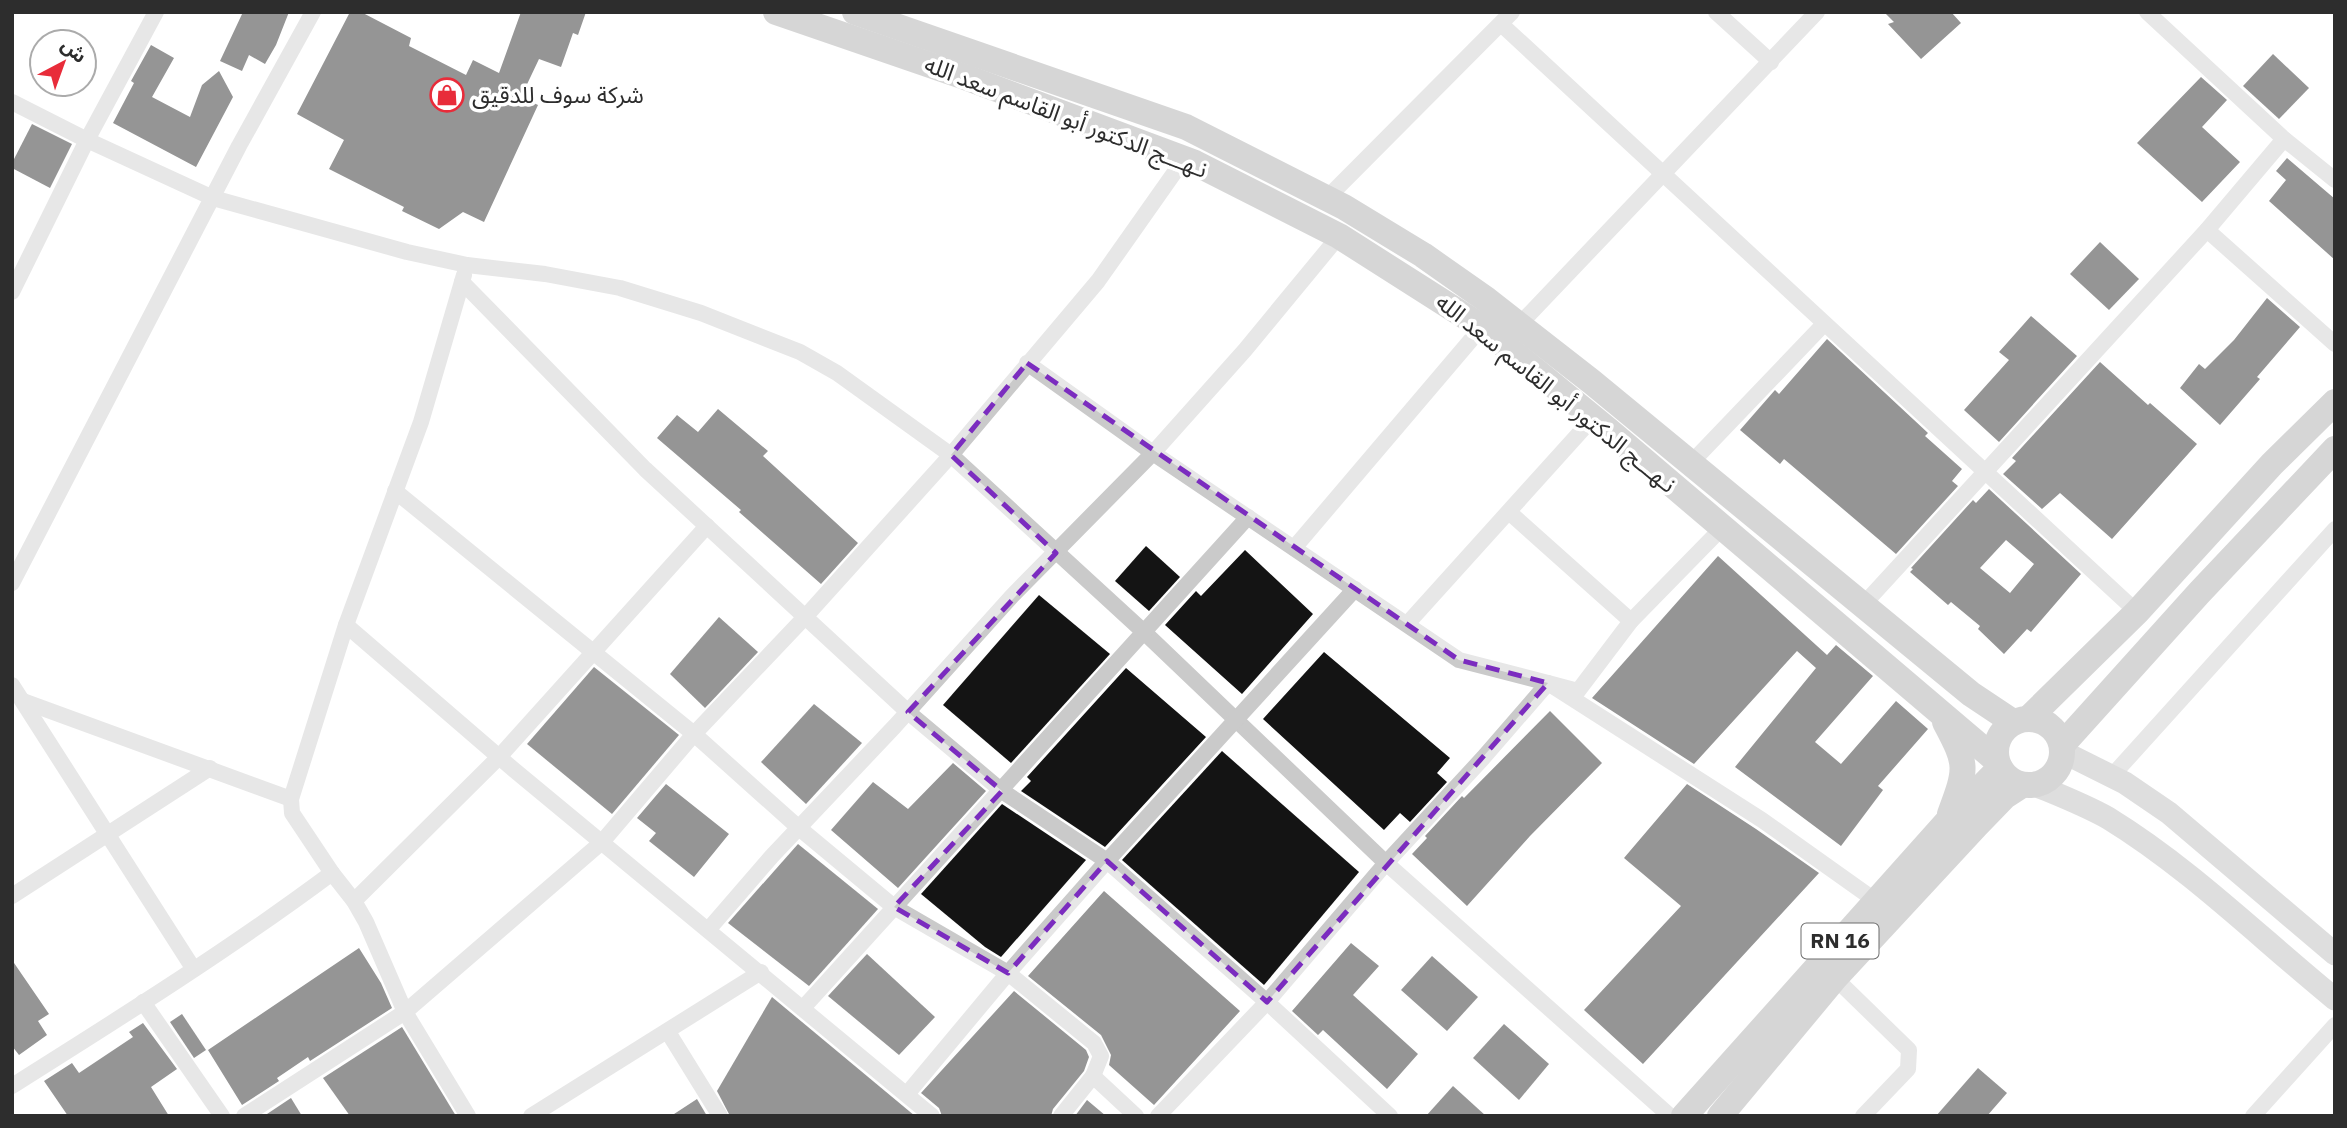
<svg xmlns="http://www.w3.org/2000/svg" width="2347" height="1128" font-family="'IBM Plex Sans','Noto Sans Arabic',sans-serif">
  <style>
    .building { fill: #141414; fill-rule: evenodd }
    .lines { fill: none; stroke-linecap: round; stroke-linejoin: round }
    .street { stroke: #cacaca; stroke-width: 16 }
    .secondary { stroke: #b7b7b7; stroke-width: 23 }
    .primary { stroke: #a5a5a5; stroke-width: 26 }
    .marked { fill: none; stroke: #7b2cbf; stroke-width: 5; stroke-dasharray: 14 9; stroke-linejoin: round }
    .labels { text-anchor: middle; stroke-width: 7; stroke-linejoin: round; paint-order: stroke }
    .shield { fill: #fff; stroke: #6c6c6c; stroke-width: 2 }
    .shield-label { font-size: 21px; font-weight: bold; fill: #2d2d2d }
    .poi-label { font-size: 23px; fill: #2d2d2d; stroke: #fff; text-anchor: start }
    .street-label { font-size: 23px; fill: #2d2d2d; stroke: #fff }
  </style>
  <rect width="100%" height="100%" fill="#fff"/>
  <g class="building">
    <polygon points="243,12 289,12 276,45 265,64 249,55 242,71 220,61"/>
    <polygon points="350,12 361,12 411,38 409,46 466,75 473,60 499,73 521,12 586,12 578,35 573,33 561,67 539,59 521,97 538,105 484,222 463,212 439,229 402,211 404,207 329,169 344,140 297,114"/>
    <polygon points="1884,12 1951,12 1961,23 1921,59 1888,24 1894,22"/>
    <polygon points="151,45 174,58 152,97 190,117 202,85 219,71 233,97 196,167 113,123 134,83 131,81"/>
    <polygon points="2273,54 2309,88 2279,119 2243,86"/>
    <polygon points="2201,77 2227,100 2202,127 2240,162 2202,202 2137,143"/>
    <polygon points="32,124 72,144 50,188 12,168 12,163"/>
    <polygon points="2287,158 2335,199 2335,260 2269,201 2286,180 2276,171"/>
    <polygon points="2100,242 2139,279 2109,310 2070,274"/>
    <polygon points="2267,298 2300,327 2257,377 2260,379 2220,425 2180,388 2199,364 2205,369 2234,340"/>
    <polygon points="2031,316 2077,356 1999,442 1964,410 2009,360 1999,352"/>
    <polygon points="1827,339 1928,433 1925,436 1962,469 1952,481 1958,486 1896,554 1784,459 1780,464 1740,430 1775,390 1779,394"/>
    <polygon points="2100,362 2148,405 2150,403 2197,444 2112,539 2060,493 2042,509 2003,474 2016,461 2012,458"/>
    <polygon points="718,409 768,451 763,456 858,543 821,584 739,512 741,510 657,438 677,415 698,432"/>
    <path d="M1989 489 2081 574 2031 632 2027 629 2004 654 1978 629 1980 626 1951 602 1948 605 1910 572 1913 569 1911 568 1973 500 1976 503ZM2006 540 2034 564 2010 593 1980 568Z"/>
    <polygon points="1146,546 1180,577 1149,611 1115,581"/>
    <polygon points="1245,550 1313,614 1242,694 1165,625 1196,591 1201,596"/>
    <polygon points="1718,556 1827,655 1836,645 1873,676 1815,742 1841,764 1896,701 1928,729 1878,786 1883,790 1841,846 1735,767 1816,668 1797,651 1694,764 1592,698"/>
    <polygon points="1039,595 1110,654 1011,763 943,705"/>
    <polygon points="719,617 758,652 705,708 670,674"/>
    <polygon points="1324,652 1450,758 1437,773 1447,782 1410,822 1400,813 1384,830 1263,719"/>
    <polygon points="594,667 679,735 612,814 527,744"/>
    <polygon points="1126,668 1206,737 1105,847 1021,791 1031,781 1027,777"/>
    <polygon points="814,704 862,743 806,804 761,762"/>
    <polygon points="1550,711 1602,763 1530,836 1467,906 1412,854 1427,838 1425,836 1462,796 1464,798"/>
    <polygon points="1222,751 1359,872 1264,985 1122,860"/>
    <polygon points="953,763 986,791 898,888 831,830 873,782 908,809"/>
    <polygon points="666,784 729,834 694,877 649,841 656,833 637,818"/>
    <polygon points="1687,784 1756,829 1819,873 1643,1064 1584,1010 1681,906 1624,858"/>
    <polygon points="1002,804 1086,860 1001,957 985,947 921,894"/>
    <polygon points="798,844 878,909 809,986 728,923"/>
    <polygon points="1104,891 1240,1011 1154,1105 1109,1065 1111,1055 1101,1035 1028,976"/>
    <polygon points="1351,943 1379,966 1353,995 1418,1054 1387,1089 1323,1030 1318,1035 1292,1011"/>
    <polygon points="359,948 381,983 392,1008 310,1061 308,1057 277,1078 279,1081 242,1105 208,1050"/>
    <polygon points="867,954 935,1017 899,1055 828,996"/>
    <polygon points="1432,956 1478,997 1447,1031 1401,990"/>
    <polygon points="12,960 49,1014 38,1021 47,1035 19,1055 12,1046"/>
    <polygon points="1014,991 1086,1050 1089,1057 1084,1071 1053,1109 1051,1116 942,1116 939,1108 921,1093"/>
    <polygon points="772,997 915,1116 730,1116 717,1091"/>
    <polygon points="182,1014 206,1050 194,1058 170,1022"/>
    <polygon points="143,1023 177,1069 151,1087 169,1116 68,1116 44,1081 72,1063 79,1073 133,1037 129,1032"/>
    <polygon points="1504,1024 1549,1064 1519,1100 1473,1058"/>
    <polygon points="402,1027 456,1116 350,1116 323,1078"/>
    <polygon points="1978,1068 2007,1093 1987,1116 1936,1116"/>
    <polygon points="1453,1086 1486,1116 1426,1116"/>
    <polygon points="291,1098 302,1116 264,1116"/>
    <polygon points="697,1099 707,1116 671,1116"/>
    <polygon points="1087,1100 1106,1116 1075,1116"/>
  </g>
  <g class="lines">
    <g class="street">
      <polyline points="1716,12 1771,62"/>
      <polyline points="2147,12 2284,139 2335,180"/>
      <polyline points="1501,24 2137,612"/>
      <polyline points="12,102 87,140 213,198 407,252 467,265 545,274 620,288 701,313 800,352 837,373 951,455 806,616 694,734 602,842 405,1012 244,1116"/>
      <polyline points="1184,159 1098,281 951,455 1145,633 1386,863 1670,1116"/>
      <polyline points="1327,198 1512,12"/>
      <polyline points="2207,230 2335,344"/>
      <polyline points="462,282 645,469 908,712 1002,791 1107,861 1267,1002 1390,1116"/>
      <polyline points="12,292 87,140 156,12"/>
      <polyline points="1519,325 1817,12"/>
      <polyline points="1027,363 1153,453 1459,660 1548,683 1762,820 1876,901"/>
      <polyline points="1690,464 1824,324"/>
      <polyline points="395,491 694,734 799,828 894,907 1008,973 1094,1043 1101,1056 1093,1076"/>
      <polyline points="1509,512 1631,621"/>
      <polyline points="1294,548 1482,327"/>
      <polyline points="12,583 239,146 313,12"/>
      <polyline points="1863,605 2207,230 2284,139"/>
      <polyline points="1407,624 1593,418"/>
      <polyline points="346,625 513,769 932,1116"/>
      <polyline points="12,685 193,968"/>
      <polyline points="23,701 291,799"/>
      <polyline points="2111,777 2335,529"/>
      <polyline points="332,873 292,813 291,799 346,625 421,422 464,275"/>
      <polyline points="12,896 210,768"/>
      <polyline points="354,901 499,757 707,526"/>
      <polyline points="708,930 772,856 895,726 1012,596 1153,453 1245,350 1339,236"/>
      <polyline points="1835,978 1909,1050 1908,1069 1863,1116"/>
      <polyline points="143,1002 222,1116"/>
      <polyline points="803,1008 1248,517"/>
      <polyline points="668,1032 720,1116"/>
      <path d="M12 1086C120 1018 230 949 332 873L354 901 366 922 405 1012 468 1116"/>
      <polyline points="907,1094 1008,973 1107,861 1355,589"/>
      <polyline points="531,1116 761,972"/>
      <polyline points="1061,1116 1093,1076 1136,1116"/>
      <polyline points="1158,1116 1267,1002 1386,863 1483,758 1548,683 1578,691 1631,621 1722,528"/>
      <polyline points="2253,1116 2335,1025"/>
    </g>
    <g class="secondary">
      <polyline points="2063,752 2125,783 2169,813 2335,954"/>
      <path d="M2035 785C2059 795 2085 805 2108 818 2191 869 2260 938 2335 999"/>
    </g>
    <g class="primary">
      <polyline points="776,12 965,77 1195,163 1339,236 1482,327 1608,430 1996,760"/>
      <polyline points="855,12 1186,127 1344,207 1423,255 1487,300 1592,382 1971,694 2013,722"/>
      <polyline points="2029,718 2137,612 2272,464 2335,402"/>
      <circle cx="2029" cy="752" r="33"/>
      <path d="M1945 722C1968 765 1967 768 1950 814"/>
      <polyline points="2062,745 2199,593 2335,449"/>
      <polyline points="1684,1116 1947,822 2000,768"/>
      <polyline points="1720,1116 1835,978 1976,826 2005,796 2022,785"/>
    </g>
  </g>
  <path d="M0 0H2347V1128H0ZM1027 363 1459 660 1548 683 1267 1002 1107 861 1008 973 894 907 1002 791 908 712 1056 553 951 455Z" fill="#fff" fill-opacity=".55" fill-rule="evenodd"/>
  <path class="marked" d="M1027 363 1459 660 1548 683 1267 1002 1107 861 1008 973 894 907 1002 791 908 712 1056 553 951 455Z"/>
  <defs>
    <symbol id="shop-ring" viewBox="-11 -11 22 22"><circle r="9.5" fill="#fff" stroke="#e82c3a" stroke-width="1.5"/><path d="M-5-2.5h2.3a2.7 3.5 0 0 1 5.4 0H5L5.5 6h-11ZM-1.5-2.5h3a1.5 2.3 0 0 0-3 0Z" fill="#e82c3a"/></symbol>
  </defs>
  <g fill-rule="evenodd">
    <use href="#shop-ring" x="428" y="76" width="38" height="38"/>
  </g>
  <g class="labels">
    <rect class="shield" x="1801.5" y="923.5" width="77" height="35" rx="5"/>
    <g class="shield-label">
      <text x="1840" y="948">RN 16</text>
    </g>
    <g class="poi-label">
      <text x="472" y="103">شركة سوف للدقيق</text>
    </g>
    <g class="street-label">
      <text transform="translate(1066 117) rotate(21)" y="8">نـهـــج الدكتور أبو القاسم سعد الله</text>
      <text transform="translate(1556 393) rotate(39)" y="8">نـهـــج الدكتور أبو القاسم سعد الله</text>
    </g>
  </g>
  <rect width="2347" height="1128" fill="none" stroke="#2d2d2d" stroke-width="28"/>
  <g transform="translate(63 63) rotate(41)"><circle r="33" fill="#ffffff" stroke="#ababab" stroke-width="2"/>
  <path d="M0-5L12 26L0 18L-12 26Z" fill="#e82c3a"/>
  <text y="-10" font-size="19" font-weight="bold" text-anchor="middle" fill="#2d2d2d">ش</text>
  </g>
</svg>
